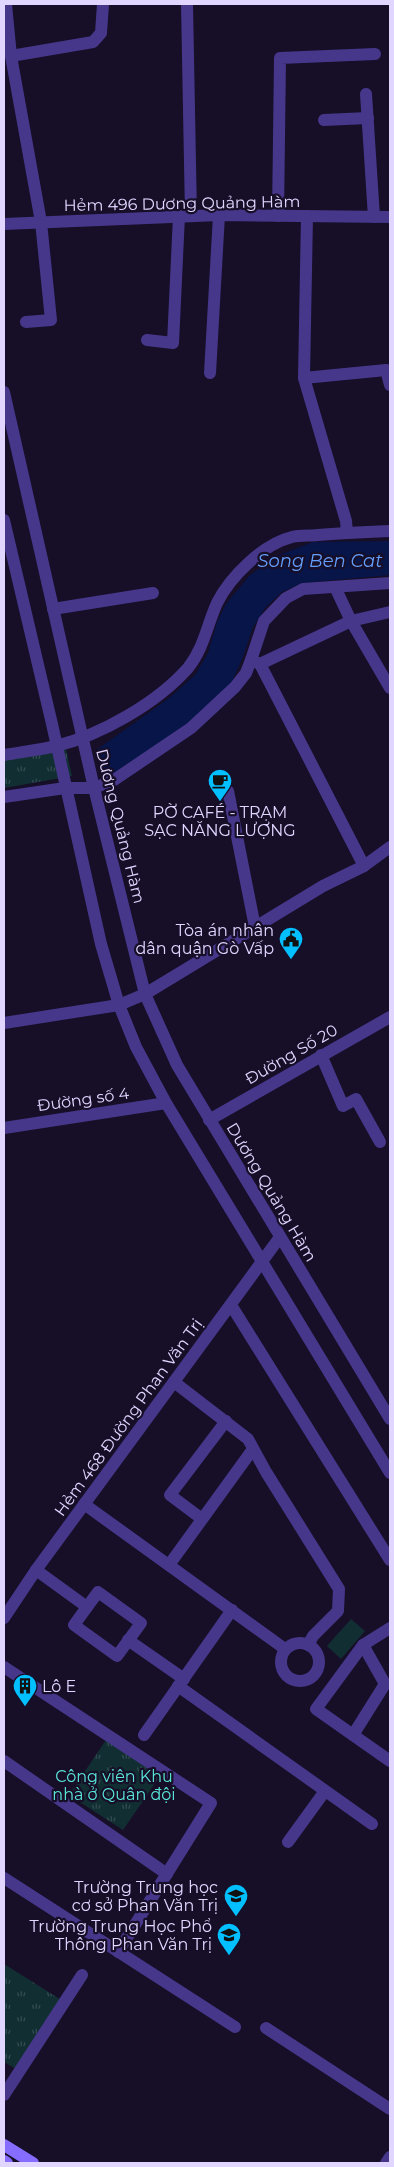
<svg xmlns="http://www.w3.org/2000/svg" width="394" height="2167" font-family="Montserrat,sans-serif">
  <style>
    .green { fill: #112f33 }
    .park { fill: url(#park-tufts) }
    .water { fill: #071548 }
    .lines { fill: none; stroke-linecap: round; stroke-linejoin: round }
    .minor { stroke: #46378a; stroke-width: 12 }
    .tertiary { stroke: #46378a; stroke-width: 12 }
    .secondary { stroke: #866dff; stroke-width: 12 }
    .labels { text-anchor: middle; stroke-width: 4.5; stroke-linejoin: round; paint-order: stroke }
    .street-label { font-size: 16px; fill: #e1d6ff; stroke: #170e28 }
    .poi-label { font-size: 16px; fill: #e1d6ff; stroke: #170e28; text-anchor: end }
    .park-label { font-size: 16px; fill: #5ae7d9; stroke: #170e28 }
    .water-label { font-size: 18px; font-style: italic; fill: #649fff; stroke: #170e28 }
  </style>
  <defs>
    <pattern id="park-tufts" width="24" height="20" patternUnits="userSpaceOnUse" patternTransform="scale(1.25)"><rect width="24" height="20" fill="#112f33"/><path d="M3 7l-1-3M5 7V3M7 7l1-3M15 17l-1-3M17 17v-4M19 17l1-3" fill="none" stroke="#334c52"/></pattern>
  </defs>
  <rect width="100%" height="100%" fill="#170e28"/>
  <polygon class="green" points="351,1619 365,1631 341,1659 327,1646"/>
  <g class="park">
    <polygon points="66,749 72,776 4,788 4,760"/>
    <polygon points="106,1740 160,1776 123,1830 69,1795"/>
    <polygon points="4,1964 63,2001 18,2070 4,2062"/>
  </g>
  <polygon class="water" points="390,541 390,575 302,583 282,592 266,607 253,627 243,657 232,682 197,719 107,777 95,751 169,698 195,675 208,653 217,622 226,604 249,576 274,557 313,542"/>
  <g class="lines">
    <g class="minor">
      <polyline points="6,4 11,56 41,222 51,320 26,322"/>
      <polyline points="187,4 191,216"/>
      <polyline points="11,56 93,42 101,33 103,4"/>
      <polyline points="366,94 374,217"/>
      <polyline points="324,120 368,118"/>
      <polyline points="278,216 280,58 375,54"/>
      <polyline points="307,216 304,378 346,521 347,533"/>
      <polyline points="4,224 219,215 390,217"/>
      <polyline points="147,340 173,343 179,216"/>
      <polyline points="210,373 219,215"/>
      <polyline points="304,378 386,370 390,385"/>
      <polyline points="335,587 351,621 390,688"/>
      <polyline points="53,609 153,593"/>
      <polyline points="251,660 260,664 364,866"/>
      <polyline points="260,664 351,621 390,612"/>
      <path d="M4 755C21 752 39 750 56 746 101 735 157 703 188 668 204 648 207 625 217 603 230 577 263 544 292 537 300 535 310 536 318 535 342 533 366 532 390 531"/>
      <polyline points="228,791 255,927"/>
      <polyline points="4,797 65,788 94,788 114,780 191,728 235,687 246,673 251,660 264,621 286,598 303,589 390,583"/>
      <polyline points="145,994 323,886 364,866 390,847"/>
      <polyline points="4,1023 119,1005"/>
      <polyline points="321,1055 343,1106 356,1099 380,1142"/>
      <polyline points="209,1120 390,1017"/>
      <polyline points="4,1128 166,1103"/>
      <polyline points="231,1305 390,1560"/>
      <polyline points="174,1382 248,1439 266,1472 339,1589 338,1611 313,1636 308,1645"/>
      <polyline points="84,1504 285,1649"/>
      <polyline points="202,1519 170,1495 226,1421"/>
      <polyline points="169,1565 253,1449"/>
      <polyline points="36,1570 87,1607"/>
      <polygon points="98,1592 141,1623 117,1656 74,1625"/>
      <polyline points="4,1618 36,1570 280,1237"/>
      <polyline points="390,1628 363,1645 316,1709 390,1761"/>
      <polyline points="128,1640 184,1679"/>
      <circle cx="300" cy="1662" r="19"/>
      <polyline points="4,1667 211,1803 118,1952"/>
      <polyline points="178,1686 372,1824"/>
      <polyline points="144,1735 232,1610"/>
      <polyline points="353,1735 385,1684 363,1645"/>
      <polyline points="4,1761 167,1874"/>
      <polyline points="288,1842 325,1791"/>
      <polyline points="4,1878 235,2027"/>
      <polyline points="266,2028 390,2109"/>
      <polyline points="4,2095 82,1975"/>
      <polyline points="386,2163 390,2157"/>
    </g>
    <g class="tertiary">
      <polyline points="4,392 94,788 145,994 177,1065 390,1419"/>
      <polyline points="4,520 52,724 101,944 119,1005 136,1047 166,1103 390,1473"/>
      <polyline points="119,1005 145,994"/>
    </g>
    <g class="secondary">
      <polyline points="4,2145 33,2163"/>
      <polyline points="4,2161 7,2163"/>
    </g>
  </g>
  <defs>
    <symbol id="cafe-pin" viewBox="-11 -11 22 30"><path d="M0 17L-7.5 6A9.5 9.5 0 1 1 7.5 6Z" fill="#02bfff" stroke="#170e28"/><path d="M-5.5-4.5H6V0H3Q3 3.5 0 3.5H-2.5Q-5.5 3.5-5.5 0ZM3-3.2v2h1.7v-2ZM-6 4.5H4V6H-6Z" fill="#111"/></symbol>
    <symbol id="civic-pin" viewBox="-11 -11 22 30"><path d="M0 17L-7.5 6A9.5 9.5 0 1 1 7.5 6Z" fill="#02bfff" stroke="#170e28"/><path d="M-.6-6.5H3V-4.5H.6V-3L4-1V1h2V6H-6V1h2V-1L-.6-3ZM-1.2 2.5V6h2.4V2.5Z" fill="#111"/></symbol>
    <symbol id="building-pin" viewBox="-11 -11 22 30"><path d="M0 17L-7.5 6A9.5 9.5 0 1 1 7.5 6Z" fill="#02bfff" stroke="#170e28"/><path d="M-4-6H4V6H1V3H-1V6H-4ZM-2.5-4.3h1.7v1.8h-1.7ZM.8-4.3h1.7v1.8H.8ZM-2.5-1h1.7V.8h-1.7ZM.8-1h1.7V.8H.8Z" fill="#111"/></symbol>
    <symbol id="school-pin" viewBox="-11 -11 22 30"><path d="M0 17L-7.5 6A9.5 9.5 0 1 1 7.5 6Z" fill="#02bfff" stroke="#170e28"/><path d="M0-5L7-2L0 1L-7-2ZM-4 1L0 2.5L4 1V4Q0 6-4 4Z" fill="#111"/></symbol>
  </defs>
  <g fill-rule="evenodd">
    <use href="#cafe-pin" x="206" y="767" width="28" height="38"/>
    <use href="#civic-pin" x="277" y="925" width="28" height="38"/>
    <use href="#building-pin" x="11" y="1672" width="28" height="38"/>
    <use href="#school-pin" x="222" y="1882" width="28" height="38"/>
    <use href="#school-pin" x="215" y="1921" width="28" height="38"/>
  </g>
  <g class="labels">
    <g class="street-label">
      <text transform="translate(182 203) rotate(-1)" y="6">Hẻm 496 Dương Quảng Hàm</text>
      <text transform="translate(121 826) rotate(76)" y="6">Dương Quảng Hàm</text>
      <text transform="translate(291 1054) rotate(-30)" y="6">Đường Số 20</text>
      <text transform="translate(83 1099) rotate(-8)" y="6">Đường số 4</text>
      <text transform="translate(272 1192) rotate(59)" y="6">Dương Quảng Hàm</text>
      <text transform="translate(128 1417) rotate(-54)" y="6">Hẻm 468 Đường Phan Văn Trị</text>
    </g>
    <g class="poi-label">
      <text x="220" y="818" text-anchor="middle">PỜ CAFÉ - TRẠM<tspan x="220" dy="18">SẠC NĂNG LƯỢNG</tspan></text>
      <text x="274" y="936">Tòa án nhân<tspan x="274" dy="18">dân quận Gò Vấp</tspan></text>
      <text x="42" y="1692" text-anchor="start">Lô E</text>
      <text x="218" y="1893">Trường Trung học<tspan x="218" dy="18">cơ sở Phan Văn Trị</tspan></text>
      <text x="212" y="1932">Trường Trung Học Phổ<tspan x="212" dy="18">Thông Phan Văn Trị</tspan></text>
    </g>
    <g class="park-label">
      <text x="114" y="1782">Công viên Khu<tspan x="114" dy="18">nhà ở Quân đội</tspan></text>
    </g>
    <g class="water-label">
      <text x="320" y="567">Song Ben Cat</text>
    </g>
  </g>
  <rect width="394" height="2167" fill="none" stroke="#e1d6ff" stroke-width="10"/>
</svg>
